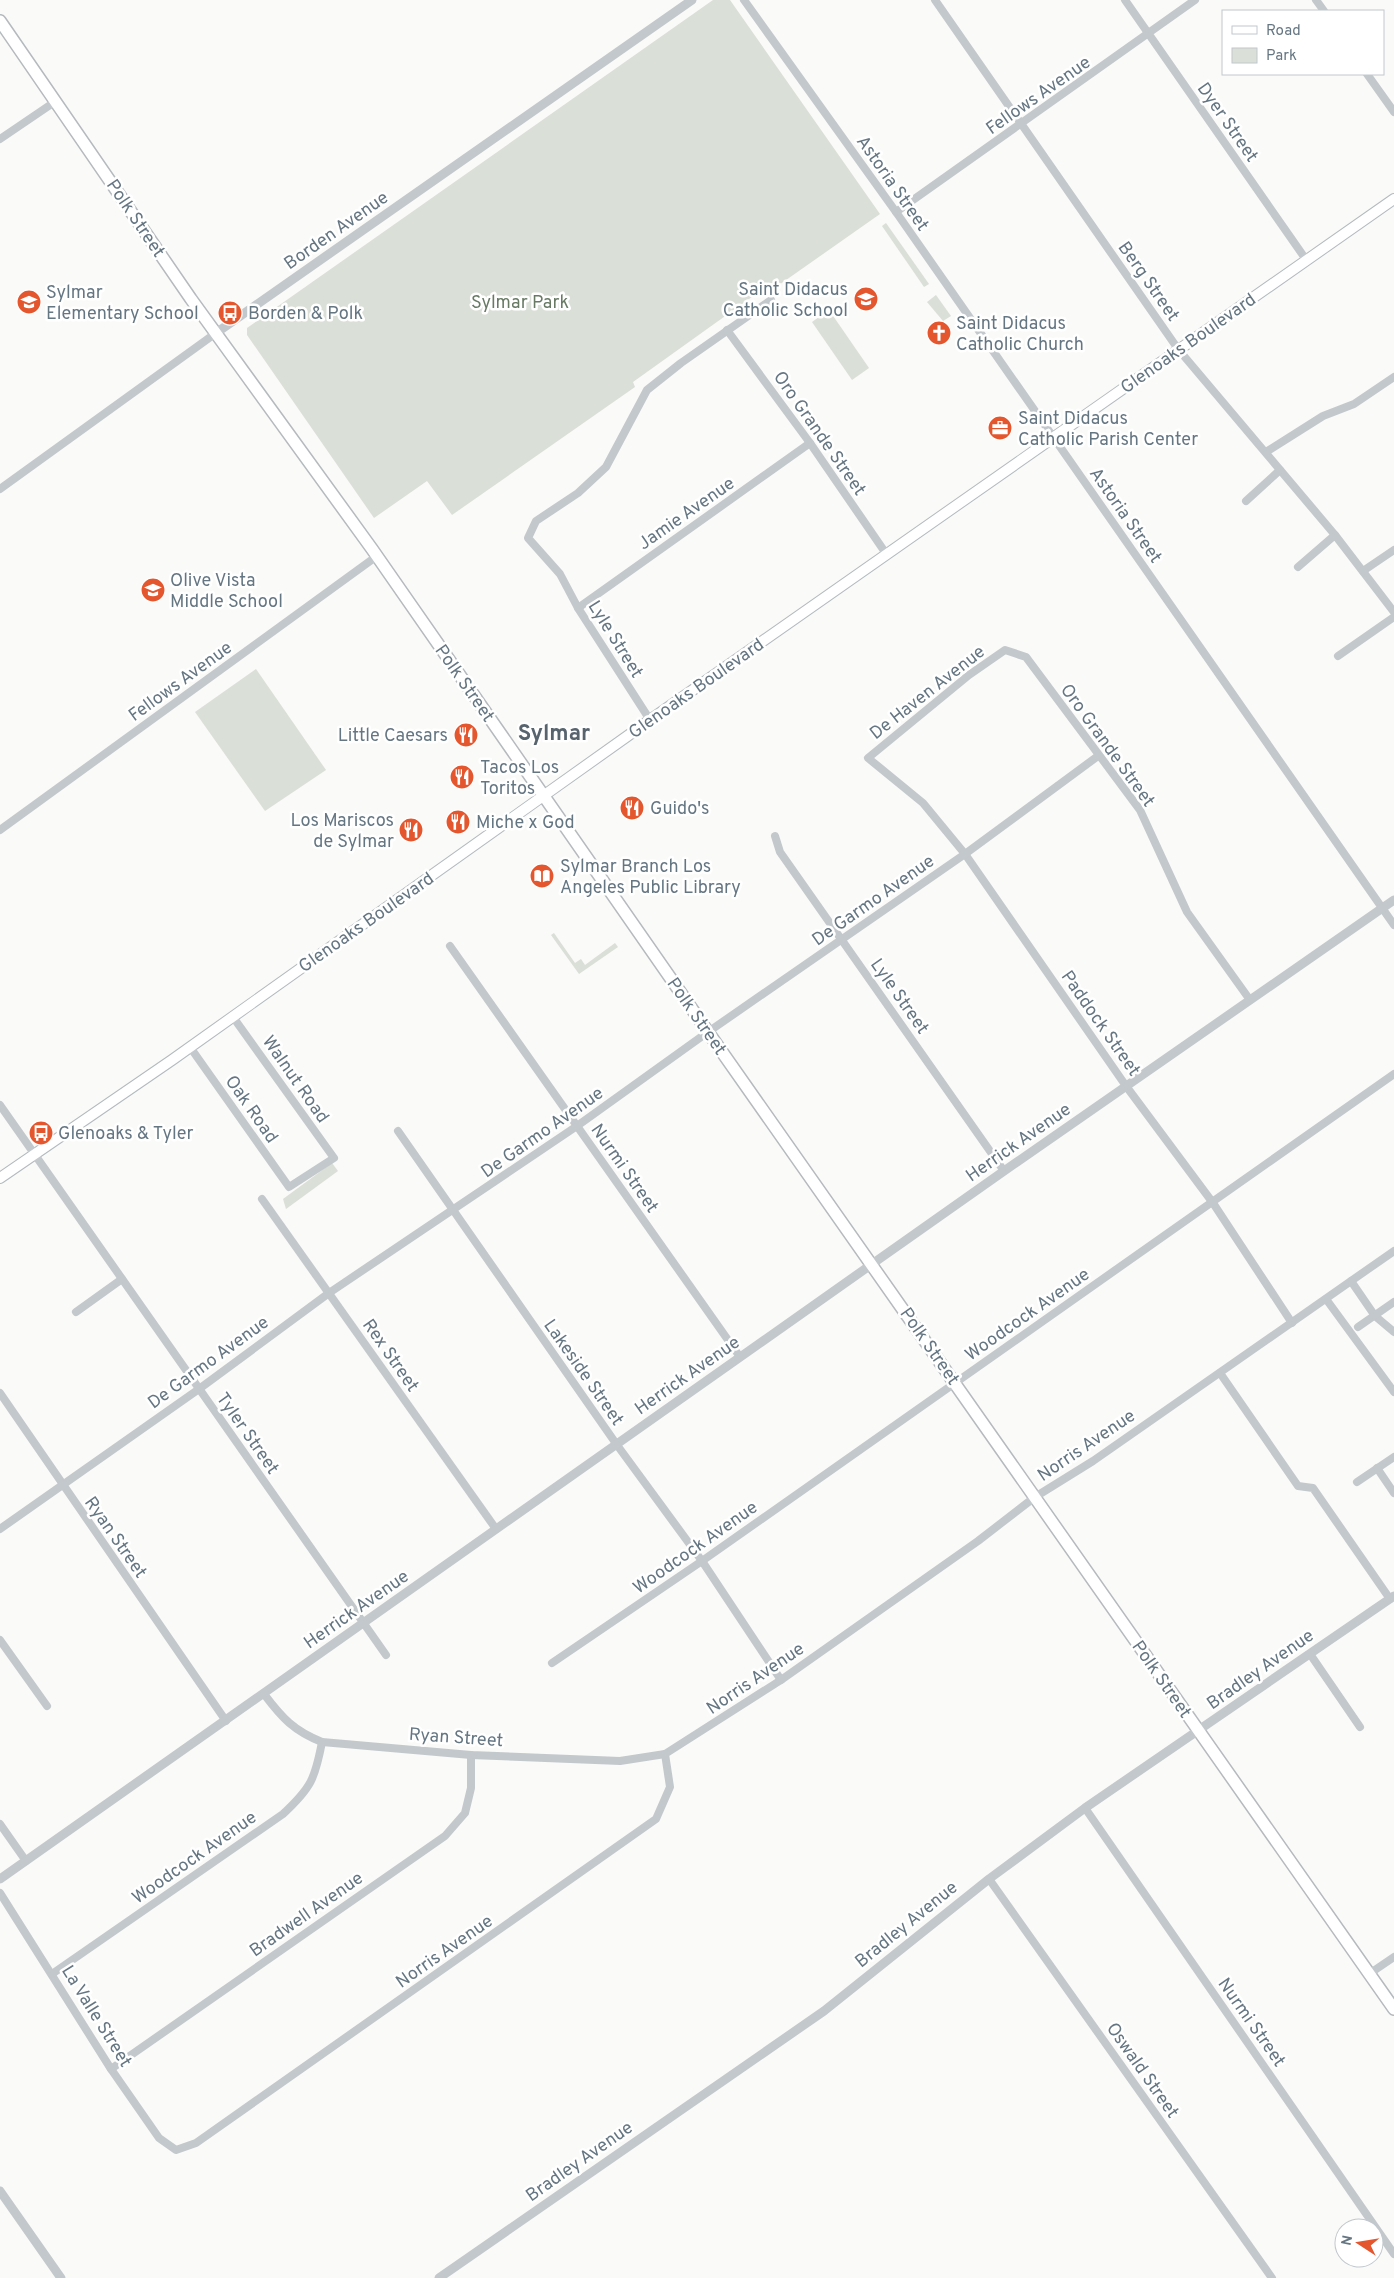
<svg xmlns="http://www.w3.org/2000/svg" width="1394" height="2278" font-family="Overpass,sans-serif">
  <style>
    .green { fill: #dadfd7 }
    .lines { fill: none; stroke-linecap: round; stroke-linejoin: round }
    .secondary-casing { stroke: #b3babf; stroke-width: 12 }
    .primary-casing { stroke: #b5babe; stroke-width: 14 }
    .minor { stroke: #c3c8cc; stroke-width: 8 }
    .tertiary { stroke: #c3c8cc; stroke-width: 9 }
    .secondary { stroke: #fff; stroke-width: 10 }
    .primary { stroke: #fff; stroke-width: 11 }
    .labels { text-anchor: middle; stroke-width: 5; stroke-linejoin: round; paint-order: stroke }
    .street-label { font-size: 18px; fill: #657683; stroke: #fff }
    .poi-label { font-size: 18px; fill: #657683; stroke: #fff; text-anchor: start }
    .park-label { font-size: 18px; fill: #687a64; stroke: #fff }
    .district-label { font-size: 22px; font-weight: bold; fill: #57646e; stroke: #fff }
  </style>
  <rect width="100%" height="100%" fill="#fafaf8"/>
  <g class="green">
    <polygon points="713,0 730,0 880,214 769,292 763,289 633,382 635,387 452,515 427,481 374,518 247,335 247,328"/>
    <polygon points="886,223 929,284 924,287 882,226"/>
    <polygon points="936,295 951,316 943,321 927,302"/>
    <polygon points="829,310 869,368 852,380 812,322"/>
    <polygon points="256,669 326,770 265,811 195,712"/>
    <polygon points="554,933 575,963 581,959 585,965 615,943 618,947 579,974 551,935"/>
    <polygon points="332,1163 338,1171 286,1209 283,1199"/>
  </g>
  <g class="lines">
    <defs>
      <polyline id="secondary" points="0,1178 172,1060 650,720 1394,199"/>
      <polyline id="primary" points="0,21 191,299 372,549 708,1032 1394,2009"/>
    </defs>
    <use href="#secondary" class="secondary-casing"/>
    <use href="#primary" class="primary-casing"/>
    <g class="minor">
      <polyline points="744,0 896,212 1394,925"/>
      <polyline points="935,0 1178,349 1335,535 1394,612"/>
      <polyline points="1125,0 1307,261"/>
      <polyline points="1316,0 1324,11"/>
      <polyline points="1367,74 1394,112"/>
      <polyline points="0,139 56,101"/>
      <polyline points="896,212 1195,0"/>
      <polyline points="727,330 810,443 887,555"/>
      <polyline points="1266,452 1323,416 1354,404 1394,377"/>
      <polyline points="0,489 216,333"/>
      <polyline points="1246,501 1280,470"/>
      <polyline points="1298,567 1335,535"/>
      <polyline points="1363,571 1394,550"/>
      <polyline points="578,608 810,443"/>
      <polyline points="1338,656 1394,617"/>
      <polyline points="650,720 578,608 560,574 528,538 536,521 578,493 606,467 647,390 681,363 771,300"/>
      <polyline points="0,830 377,556"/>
      <polyline points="775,836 780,852 1004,1171"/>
      <polyline points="450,946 740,1357"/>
      <polyline points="1250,1000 1187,912 1140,810 1026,657 1005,650 969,675 868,758 923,803 965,854 1126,1086 1213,1203 1292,1323"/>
      <polyline points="190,1047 289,1187 334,1158 233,1017"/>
      <polyline points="0,1105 386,1655"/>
      <polyline points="398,1131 617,1445 702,1561 781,1680"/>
      <polyline points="262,1199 496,1529"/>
      <polyline points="1351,1281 1375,1316 1394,1332"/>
      <polyline points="1326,1299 1394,1392"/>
      <polyline points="76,1312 122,1279"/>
      <polyline points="1358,1327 1394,1302"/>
      <polyline points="1220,1373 1298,1486 1313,1488 1390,1599"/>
      <polyline points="0,1393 226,1721"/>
      <polyline points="1377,1468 1394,1493"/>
      <polyline points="1357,1482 1394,1457"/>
      <polyline points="0,1529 199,1389 329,1293 577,1126 708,1032 965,854 1098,756"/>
      <polyline points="0,1640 47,1706"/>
      <polyline points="1310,1654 1360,1727"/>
      <polyline points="552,1663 702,1561 1394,1074"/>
      <path d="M264 1694C282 1718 294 1731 322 1742L471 1755 620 1761 665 1754"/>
      <polyline points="1085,1808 1394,2254"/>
      <polyline points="0,1824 26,1861"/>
      <polyline points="989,1879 1272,2278"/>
      <polyline points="0,1893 111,2069 159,2138 176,2150 196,2143 656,1819 670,1787 665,1754 781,1680 978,1541 1035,1497 1093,1461 1394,1251"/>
      <path d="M52 1974 283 1814C311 1788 315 1779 322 1742"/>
      <polyline points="1369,1974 1394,1957"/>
      <polyline points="111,2069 445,1836 465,1813 471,1788 471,1755"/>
    </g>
    <g class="tertiary">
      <polyline points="216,333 692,0"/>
      <polyline points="0,1879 1004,1171 1394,900"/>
      <polyline points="0,2191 61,2278"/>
      <polyline points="439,2278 824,2011 989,1879 1085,1808 1394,1596"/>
    </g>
    <use href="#secondary" class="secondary"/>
    <use href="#primary" class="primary"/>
  </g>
  <defs>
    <symbol id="school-disc" viewBox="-11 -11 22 22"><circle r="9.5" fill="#e4572e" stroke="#fff"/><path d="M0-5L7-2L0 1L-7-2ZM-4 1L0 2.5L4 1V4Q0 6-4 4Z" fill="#fff"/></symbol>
    <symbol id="bus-disc" viewBox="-11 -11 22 22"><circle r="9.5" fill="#e4572e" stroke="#fff"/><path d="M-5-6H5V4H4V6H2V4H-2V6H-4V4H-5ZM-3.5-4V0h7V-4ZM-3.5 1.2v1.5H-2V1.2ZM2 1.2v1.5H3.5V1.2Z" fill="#fff"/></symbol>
    <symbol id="church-disc" viewBox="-11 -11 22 22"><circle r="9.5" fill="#e4572e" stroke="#fff"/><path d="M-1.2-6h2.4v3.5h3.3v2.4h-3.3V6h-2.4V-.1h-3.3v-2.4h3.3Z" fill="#fff"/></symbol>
    <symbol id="office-disc" viewBox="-11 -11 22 22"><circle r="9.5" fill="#e4572e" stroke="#fff"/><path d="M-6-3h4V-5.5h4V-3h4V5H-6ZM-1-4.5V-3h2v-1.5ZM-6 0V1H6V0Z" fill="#fff"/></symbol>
    <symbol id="restaurant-disc" viewBox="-11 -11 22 22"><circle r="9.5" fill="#e4572e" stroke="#fff"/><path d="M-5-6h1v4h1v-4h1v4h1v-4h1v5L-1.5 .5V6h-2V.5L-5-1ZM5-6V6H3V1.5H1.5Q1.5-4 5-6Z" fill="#fff"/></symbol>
    <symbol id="library-disc" viewBox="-11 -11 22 22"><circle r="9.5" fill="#e4572e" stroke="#fff"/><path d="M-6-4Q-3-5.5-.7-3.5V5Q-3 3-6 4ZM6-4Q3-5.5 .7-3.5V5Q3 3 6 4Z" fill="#fff"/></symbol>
  </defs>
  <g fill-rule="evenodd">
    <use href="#school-disc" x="852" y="285" width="28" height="28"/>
    <use href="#school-disc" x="15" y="288" width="28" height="28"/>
    <use href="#bus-disc" x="216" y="299" width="28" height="28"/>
    <use href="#church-disc" x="925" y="319" width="28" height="28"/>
    <use href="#office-disc" x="986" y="414" width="28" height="28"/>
    <use href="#school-disc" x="139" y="576" width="28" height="28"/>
    <use href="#restaurant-disc" x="452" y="721" width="28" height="28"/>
    <use href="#restaurant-disc" x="448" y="763" width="28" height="28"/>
    <use href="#restaurant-disc" x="618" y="794" width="28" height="28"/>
    <use href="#restaurant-disc" x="444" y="808" width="28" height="28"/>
    <use href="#restaurant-disc" x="397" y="816" width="28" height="28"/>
    <use href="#library-disc" x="528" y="862" width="28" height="28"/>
    <use href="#bus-disc" x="27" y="1119" width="28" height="28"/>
  </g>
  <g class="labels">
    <g class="street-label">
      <text transform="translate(1038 95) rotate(-35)" y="6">Fellows Avenue</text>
      <text transform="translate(1228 122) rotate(55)" y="6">Dyer Street</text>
      <text transform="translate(893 183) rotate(55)" y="6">Astoria Street</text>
      <text transform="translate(136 218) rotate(56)" y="6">Polk Street</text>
      <text transform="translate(336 230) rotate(-35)" y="6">Borden Avenue</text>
      <text transform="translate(1149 281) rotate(55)" y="6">Berg Street</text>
      <text transform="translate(1188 343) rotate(-35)" y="6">Glenoaks Boulevard</text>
      <text transform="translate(820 433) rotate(55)" y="6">Oro Grande Street</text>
      <text transform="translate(686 513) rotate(-35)" y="6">Jamie Avenue</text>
      <text transform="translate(1126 515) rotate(55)" y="6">Astoria Street</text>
      <text transform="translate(616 639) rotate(58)" y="6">Lyle Street</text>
      <text transform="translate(180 681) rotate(-36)" y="6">Fellows Avenue</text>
      <text transform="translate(465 683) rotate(55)" y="6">Polk Street</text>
      <text transform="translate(696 688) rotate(-35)" y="6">Glenoaks Boulevard</text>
      <text transform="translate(927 692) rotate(-38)" y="6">De Haven Avenue</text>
      <text transform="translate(1108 745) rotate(54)" y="6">Oro Grande Street</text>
      <text transform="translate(873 900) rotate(-35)" y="6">De Garmo Avenue</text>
      <text transform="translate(366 922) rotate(-35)" y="6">Glenoaks Boulevard</text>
      <text transform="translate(900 996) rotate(55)" y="6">Lyle Street</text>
      <text transform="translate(697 1016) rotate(55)" y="6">Polk Street</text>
      <text transform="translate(1101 1023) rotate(55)" y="6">Paddock Street</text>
      <text transform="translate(296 1079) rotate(55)" y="6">Walnut Road</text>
      <text transform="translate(252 1109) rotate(55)" y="6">Oak Road</text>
      <text transform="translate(542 1132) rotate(-35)" y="6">De Garmo Avenue</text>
      <text transform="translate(1018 1142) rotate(-35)" y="6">Herrick Avenue</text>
      <text transform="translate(625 1168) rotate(55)" y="6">Nurmi Street</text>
      <text transform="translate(1027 1314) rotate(-35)" y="6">Woodcock Avenue</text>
      <text transform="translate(930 1346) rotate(55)" y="6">Polk Street</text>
      <text transform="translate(391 1355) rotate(55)" y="6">Rex Street</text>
      <text transform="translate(208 1362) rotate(-36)" y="6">De Garmo Avenue</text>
      <text transform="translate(584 1372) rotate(55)" y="6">Lakeside Street</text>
      <text transform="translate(687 1375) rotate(-35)" y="6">Herrick Avenue</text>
      <text transform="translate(248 1433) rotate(55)" y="6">Tyler Street</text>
      <text transform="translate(1086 1445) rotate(-34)" y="6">Norris Avenue</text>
      <text transform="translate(116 1537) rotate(55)" y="6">Ryan Street</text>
      <text transform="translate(695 1547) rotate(-35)" y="6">Woodcock Avenue</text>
      <text transform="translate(356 1609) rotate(-35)" y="6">Herrick Avenue</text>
      <text transform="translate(1260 1669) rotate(-35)" y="6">Bradley Avenue</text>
      <text transform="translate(755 1678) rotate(-34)" y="6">Norris Avenue</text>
      <text transform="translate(1162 1679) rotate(55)" y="6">Polk Street</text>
      <text transform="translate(456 1737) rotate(4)" y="6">Ryan Street</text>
      <text transform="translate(194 1857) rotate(-35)" y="6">Woodcock Avenue</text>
      <text transform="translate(306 1914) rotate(-35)" y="6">Bradwell Avenue</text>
      <text transform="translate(906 1924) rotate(-39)" y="6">Bradley Avenue</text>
      <text transform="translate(444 1951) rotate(-35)" y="6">Norris Avenue</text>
      <text transform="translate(97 2016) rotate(58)" y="6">La Valle Street</text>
      <text transform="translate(1252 2022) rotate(55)" y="6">Nurmi Street</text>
      <text transform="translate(1143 2070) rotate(55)" y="6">Oswald Street</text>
      <text transform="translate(579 2161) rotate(-35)" y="6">Bradley Avenue</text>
    </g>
    <g class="poi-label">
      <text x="848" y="295" text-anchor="end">Saint Didacus<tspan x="848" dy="21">Catholic School</tspan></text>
      <text x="46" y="298">Sylmar<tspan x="46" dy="21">Elementary School</tspan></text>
      <text x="248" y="319">Borden &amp; Polk</text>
      <text x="956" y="329">Saint Didacus<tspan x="956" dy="21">Catholic Church</tspan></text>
      <text x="1018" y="424">Saint Didacus<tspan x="1018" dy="21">Catholic Parish Center</tspan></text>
      <text x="170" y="586">Olive Vista<tspan x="170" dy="21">Middle School</tspan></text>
      <text x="448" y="741" text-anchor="end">Little Caesars</text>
      <text x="480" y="773">Tacos Los<tspan x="480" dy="21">Toritos</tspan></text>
      <text x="650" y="814">Guido's</text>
      <text x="394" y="826" text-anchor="end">Los Mariscos<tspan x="394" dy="21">de Sylmar</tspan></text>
      <text x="476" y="828">Miche x God</text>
      <text x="560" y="872">Sylmar Branch Los<tspan x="560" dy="21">Angeles Public Library</tspan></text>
      <text x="58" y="1139">Glenoaks &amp; Tyler</text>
    </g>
    <g class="park-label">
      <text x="520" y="308">Sylmar Park</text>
    </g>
    <g class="district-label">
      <text x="554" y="740">Sylmar</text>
    </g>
  </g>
  <rect x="1222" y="10" width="162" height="65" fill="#ffffff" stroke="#c1c8cd"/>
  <rect x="1232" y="26" width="25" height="8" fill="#ffffff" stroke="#c1c8cd"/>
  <text x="1266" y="35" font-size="15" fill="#657683">Road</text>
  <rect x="1232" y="48" width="25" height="15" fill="#dadfd7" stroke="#c1c8cd"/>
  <text x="1266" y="60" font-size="15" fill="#657683">Park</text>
  <g transform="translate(1359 2243) rotate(282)"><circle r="24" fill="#ffffff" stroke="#c1c8cd"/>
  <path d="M0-4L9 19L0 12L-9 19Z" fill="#e4572e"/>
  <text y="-8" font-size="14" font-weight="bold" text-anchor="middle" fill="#657683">N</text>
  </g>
</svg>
